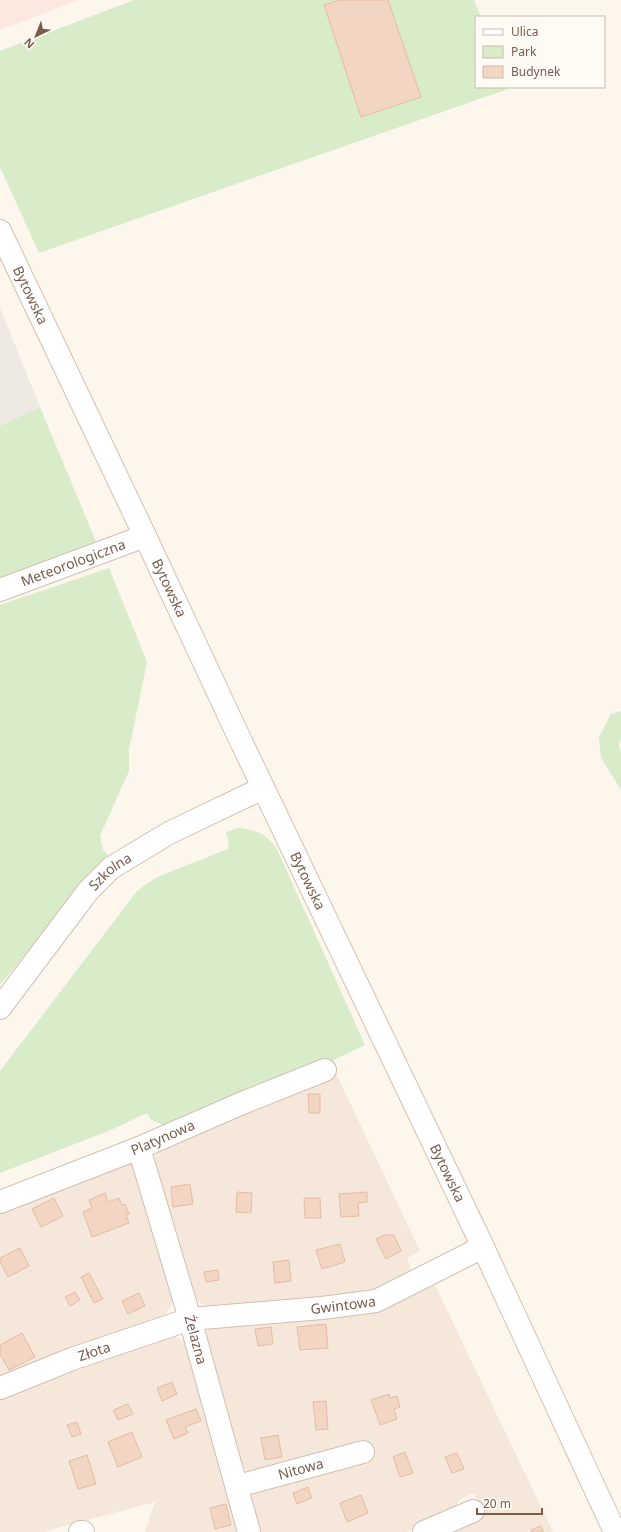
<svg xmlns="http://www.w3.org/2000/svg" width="621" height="1532" font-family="'Noto Sans',sans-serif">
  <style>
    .residential { fill: #f5e8da }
    .commercial { fill: #fde8e0 }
    .industrial { fill: #efe9e4 }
    .green { fill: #d8ecc9 }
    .building { fill: #f3d5c3; stroke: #e6bba3 }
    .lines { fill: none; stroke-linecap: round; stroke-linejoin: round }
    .street-casing { stroke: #d1beb0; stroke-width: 24 }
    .secondary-casing { stroke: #d6c0b0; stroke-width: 24 }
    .street { stroke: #fff; stroke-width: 22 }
    .secondary { stroke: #fff; stroke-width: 22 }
    .labels { text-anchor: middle; stroke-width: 3; stroke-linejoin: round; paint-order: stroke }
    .street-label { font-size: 14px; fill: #7a5c4d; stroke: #fffaf3 }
  </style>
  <rect width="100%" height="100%" fill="#fdf6ec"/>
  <g class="residential">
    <polygon points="335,1071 420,1251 407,1258 412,1273 381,1291 209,1308 193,1298 154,1158 160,1144"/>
    <polygon points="120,1159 136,1166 174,1301 164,1317 0,1381 0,1208"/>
    <polygon points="433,1281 553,1532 440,1532 483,1514 474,1493 459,1500 454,1513 406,1532 259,1532 249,1499 257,1487 253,1474 240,1467 204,1336 213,1323"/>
    <polygon points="168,1333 184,1341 239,1532 145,1532 155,1502 43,1532 0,1532 0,1400 86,1367"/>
  </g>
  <polygon class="commercial" points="0,0 79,0 0,30"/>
  <polygon class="industrial" points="0,308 40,407 0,426"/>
  <g class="green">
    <polygon points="134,0 474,0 481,17 476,17 476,87 507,87 508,89 39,253 0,167 0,51"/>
    <polygon points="40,407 97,544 0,581 0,426"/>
    <polygon points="109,568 147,662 129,750 129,771 100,836 103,850 108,855 0,985 0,605"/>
    <polygon points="621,711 621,740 619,744 621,754 621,790 601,758 599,737 611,714"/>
    <path d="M239 828C256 830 267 834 277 849L365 1045 330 1062 167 1127 150 1119 147 1113 111 1130 0 1173V1071L137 891 155 878 228 849 229 845 226 832Z"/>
  </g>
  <g class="building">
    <polygon points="339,0 388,0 421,97 361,117 324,5"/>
    <polygon points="308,1094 320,1094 320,1113 309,1113"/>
    <polygon points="190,1184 193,1204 173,1207 171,1187"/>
    <polygon points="237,1192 252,1193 251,1213 236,1212"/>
    <polygon points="367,1192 367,1202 358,1203 359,1216 341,1217 339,1194"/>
    <polygon points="105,1193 108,1202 119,1198 122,1205 125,1204 129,1214 126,1215 129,1223 92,1237 83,1212 92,1208 89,1200"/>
    <polygon points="54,1198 63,1216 41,1227 32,1209"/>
    <polygon points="304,1198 320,1198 321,1218 305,1218"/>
    <polygon points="385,1235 394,1235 401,1251 386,1259 376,1239"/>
    <polygon points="340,1244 345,1262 322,1269 316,1250"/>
    <polygon points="20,1248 29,1266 8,1277 0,1262 0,1258"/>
    <polygon points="289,1260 291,1281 275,1283 273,1262"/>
    <polygon points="218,1270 219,1280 206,1282 204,1272"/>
    <polygon points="89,1273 103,1299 94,1303 81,1277"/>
    <polygon points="75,1292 80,1300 70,1306 65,1297"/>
    <polygon points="139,1293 145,1306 128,1314 122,1301"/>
    <polygon points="326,1324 328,1348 300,1350 297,1327"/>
    <polygon points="271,1327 273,1344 258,1346 255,1329"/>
    <polygon points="22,1333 35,1357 9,1370 0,1354 0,1345"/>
    <polygon points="172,1382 177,1394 162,1401 157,1388"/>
    <polygon points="389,1394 390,1398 397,1396 400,1407 394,1409 397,1419 380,1425 371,1400"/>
    <polygon points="326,1401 328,1429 316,1430 313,1402"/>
    <polygon points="128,1404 133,1414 118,1420 113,1410"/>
    <polygon points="196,1409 201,1421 185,1427 188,1433 174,1439 166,1420"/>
    <polygon points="77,1422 81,1434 72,1437 67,1425"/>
    <polygon points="132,1432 142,1457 118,1467 108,1442"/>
    <polygon points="278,1435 282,1457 265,1460 261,1438"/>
    <polygon points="405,1452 413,1473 400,1477 393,1457"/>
    <polygon points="457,1453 464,1469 452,1473 445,1457"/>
    <polygon points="87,1455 96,1484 78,1489 69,1461"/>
    <polygon points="308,1487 312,1498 297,1504 293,1493"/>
    <polygon points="361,1495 368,1513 347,1522 340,1503"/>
    <polygon points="226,1504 231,1525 215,1529 210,1508"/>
    <polygon points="541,1526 544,1532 532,1532 531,1530"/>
  </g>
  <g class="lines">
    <defs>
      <g id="street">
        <path id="s1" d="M0 590 145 536"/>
        <path id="s2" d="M139 1148 190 1319 249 1532"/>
        <path id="s3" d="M0 1202 139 1148 240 1104 325 1070"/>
        <path id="s4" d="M0 1388 72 1359 190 1319 322 1308 376 1301 483 1247"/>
        <path id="s5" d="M238 1486 363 1452"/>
        <polyline points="80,1532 83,1532"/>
        <polyline points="424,1532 473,1511"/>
      </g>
      <g id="secondary">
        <path id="s6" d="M0 231 145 536 238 735 483 1247 615 1532"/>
        <path id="s7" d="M0 1008 88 891 111 868 169 833 263 788"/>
      </g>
    </defs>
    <use href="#street" class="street-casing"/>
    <use href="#secondary" class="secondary-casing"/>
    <use href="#street" class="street"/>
    <use href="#secondary" class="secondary"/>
  </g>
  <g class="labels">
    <g class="street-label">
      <text dy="5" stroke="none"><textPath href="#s6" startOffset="71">Bytowska</textPath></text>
      <text dy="5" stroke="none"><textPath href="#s1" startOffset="78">Meteorologiczna</textPath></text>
      <text dy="5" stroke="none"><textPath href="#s6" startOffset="395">Bytowska</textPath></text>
      <text dy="5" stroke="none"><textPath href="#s7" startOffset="176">Szkolna</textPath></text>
      <text dy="5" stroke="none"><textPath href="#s6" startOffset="719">Bytowska</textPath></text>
      <text dy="5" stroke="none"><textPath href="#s3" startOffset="175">Platynowa</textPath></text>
      <text dy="5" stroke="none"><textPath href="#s6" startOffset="1043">Bytowska</textPath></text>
      <text dy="5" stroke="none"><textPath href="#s4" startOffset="356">Gwintowa</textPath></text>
      <text dy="5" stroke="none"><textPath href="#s2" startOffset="200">Żelazna</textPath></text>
      <text dy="5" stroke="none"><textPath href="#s4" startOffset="101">Złota</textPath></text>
      <text dy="5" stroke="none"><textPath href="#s5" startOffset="65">Nitowa</textPath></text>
    </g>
  </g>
  <rect x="475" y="16" width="130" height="72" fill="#fffaf3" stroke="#cabbb1"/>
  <rect x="483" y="29" width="20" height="6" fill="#ffffff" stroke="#cabbb1"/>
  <text x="511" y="36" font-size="12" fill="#7a5c4d">Ulica</text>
  <rect x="483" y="46" width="20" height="12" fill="#d8ecc9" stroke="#cabbb1"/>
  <text x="511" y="56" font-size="12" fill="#7a5c4d">Park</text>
  <rect x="483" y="66" width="20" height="12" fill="#f3d5c3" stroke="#cabbb1"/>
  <text x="511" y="76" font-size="12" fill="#7a5c4d">Budynek</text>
  <g transform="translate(36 36) rotate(223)" stroke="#fffaf3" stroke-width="3" paint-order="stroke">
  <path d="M0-3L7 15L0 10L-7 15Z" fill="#7a5c4d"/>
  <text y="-6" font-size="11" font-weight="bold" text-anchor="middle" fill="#7a5c4d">N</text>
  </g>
  <path d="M477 1508v6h65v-6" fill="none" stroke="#7a5c4d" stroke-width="2"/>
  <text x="483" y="1508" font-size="12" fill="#7a5c4d" stroke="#fffaf3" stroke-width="3" paint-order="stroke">20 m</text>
</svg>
